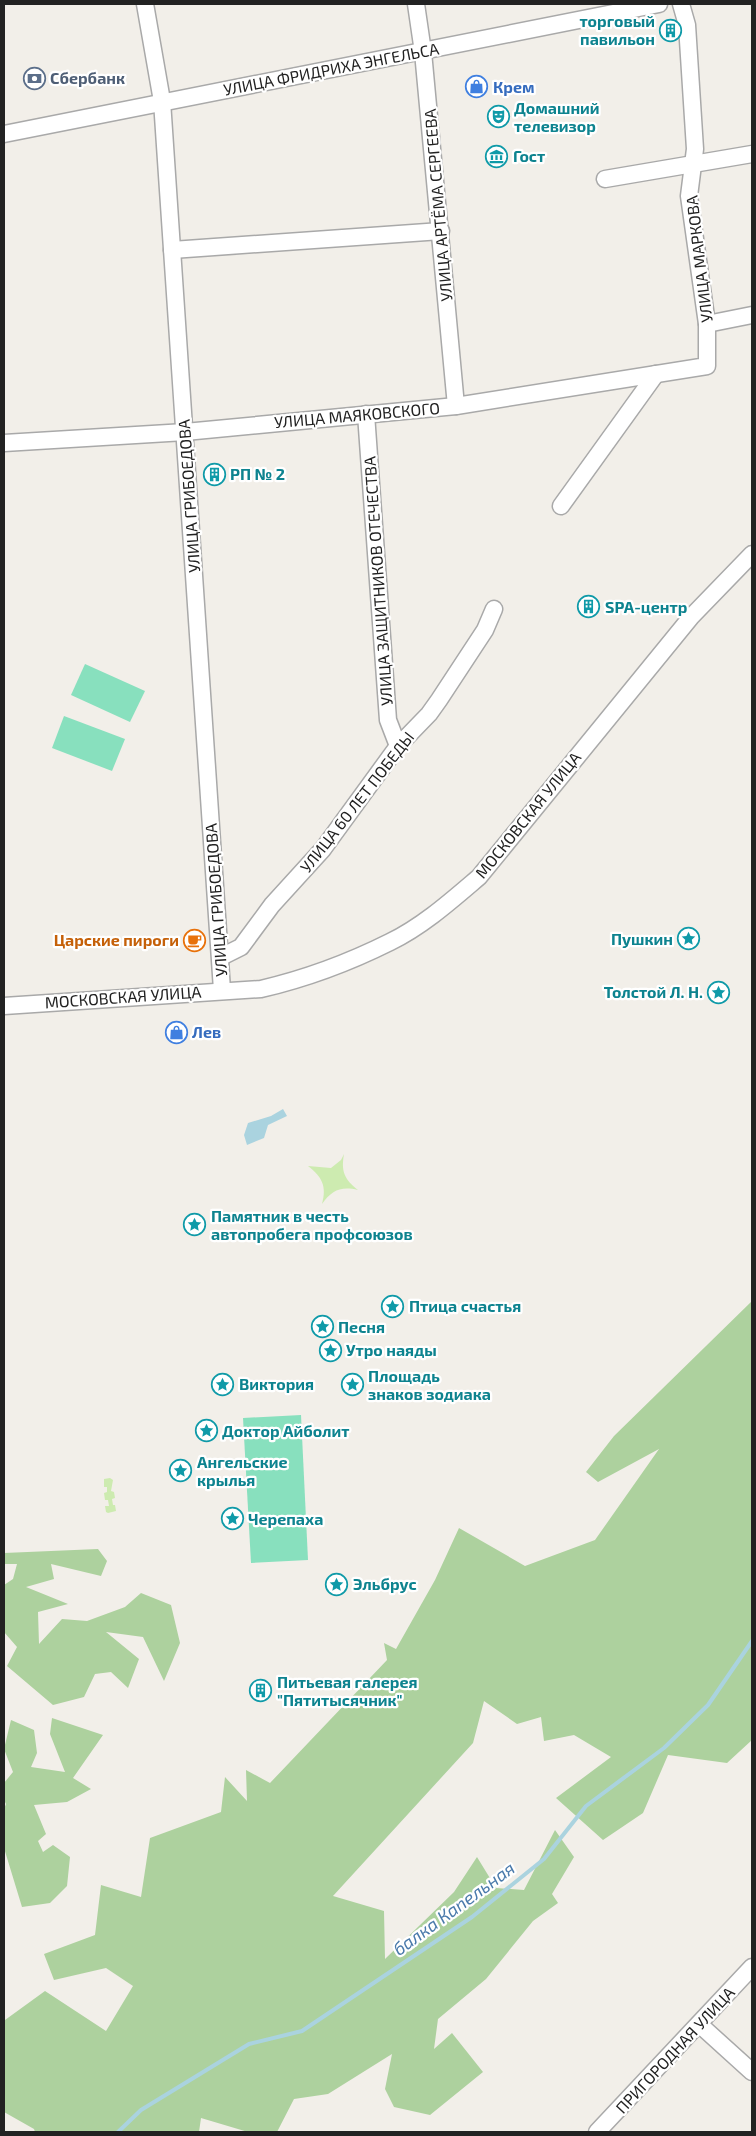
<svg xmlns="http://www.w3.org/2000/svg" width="756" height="2136" font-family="'Exo 2',sans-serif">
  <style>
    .grass { fill: #cdebb0 }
    .forest { fill: #add19e }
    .pitch { fill: #88e0be }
    .water { fill: #aad3df }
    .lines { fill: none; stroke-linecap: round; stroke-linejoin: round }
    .stream { stroke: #aad3df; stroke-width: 4 }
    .minor-casing { stroke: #a9a9a9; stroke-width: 19 }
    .minor { stroke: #fff; stroke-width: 16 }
    .labels { text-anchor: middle; stroke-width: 4.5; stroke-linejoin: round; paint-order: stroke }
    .culture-label { font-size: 16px; font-weight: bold; fill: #0d838f; stroke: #fff; text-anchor: start }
    .street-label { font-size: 16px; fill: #222; stroke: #fff }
    .service-label { font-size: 16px; font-weight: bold; fill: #4e5e75; stroke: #fff; text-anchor: start }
    .shop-label { font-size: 16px; font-weight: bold; fill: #366cbe; stroke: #fff; text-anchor: start }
    .food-label { font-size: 16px; font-weight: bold; fill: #c56008; stroke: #fff; text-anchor: end }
    .water-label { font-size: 18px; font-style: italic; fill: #4a7aab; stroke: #fff }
  </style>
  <rect width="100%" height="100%" fill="#f2efe9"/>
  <g class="grass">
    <path d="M344 1154C341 1171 344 1179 358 1190 341 1186 332 1190 322 1204 327 1186 322 1177 308 1166L331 1168 341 1160Z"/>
    <circle cx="223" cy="1384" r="11"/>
    <circle cx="352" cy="1385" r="10"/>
    <polygon points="110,1478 113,1480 111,1491 114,1492 115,1498 112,1499 113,1505 115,1505 116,1511 108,1513 106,1512 105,1506 109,1506 108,1500 105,1500 104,1493 107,1492 107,1487 104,1487 104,1479"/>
  </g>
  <g class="forest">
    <polygon points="752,1301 752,1617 751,1618 752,1740 727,1763 668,1755 643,1813 603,1840 556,1798 611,1757 574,1735 544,1741 541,1717 517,1724 484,1701 473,1743 333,1896 384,1911 385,1959 454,1892 477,1857 496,1888 524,1890 555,1830 574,1857 552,1894 558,1903 533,1921 486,1979 438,2019 434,2049 452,2033 483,2072 430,2115 394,2107 385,2089 392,2054 328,2094 294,2099 277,2132 248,2132 201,2118 199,2132 35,2132 34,2129 4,2112 5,2020 45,1991 106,2031 133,1986 106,1968 54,1980 44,1954 95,1935 101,1885 141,1897 150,1838 221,1812 225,1777 247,1801 246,1770 270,1783 387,1660 384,1643 396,1649 435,1580 459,1528 525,1566 595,1540 659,1449 598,1482 586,1472 614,1436"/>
    <polygon points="98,1549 107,1561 101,1576 51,1564 54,1579 26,1587 68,1604 38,1612 39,1644 62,1619 87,1621 125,1607 141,1593 171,1605 180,1643 164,1681 143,1637 106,1632 139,1659 128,1688 111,1672 95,1674 84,1697 53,1705 7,1666 17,1647 4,1632 4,1585 13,1579 17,1564 4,1564 4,1553"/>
    <polygon points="52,1718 103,1735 73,1778 91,1789 67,1802 34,1805 46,1834 38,1841 43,1852 53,1845 70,1857 67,1886 50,1903 22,1907 4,1848 4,1809 6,1804 4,1800 4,1783 13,1772 4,1749 11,1720 34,1730 37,1753 31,1767 65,1772 50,1734"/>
  </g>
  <g class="pitch">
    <polygon points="85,664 145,691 130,722 71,695"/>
    <polygon points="64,716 125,739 112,771 52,748"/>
    <polygon points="301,1415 308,1560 251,1563 243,1418"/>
  </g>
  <polygon class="water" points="283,1109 287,1116 268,1125 264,1138 247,1145 244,1135 248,1123 271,1116"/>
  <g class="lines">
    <polyline class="stream" points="118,2132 141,2110 249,2044 302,2031 472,1917 544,1859 586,1806 664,1748 708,1705 752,1641"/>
    <defs>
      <g id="minor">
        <polyline points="145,4 162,101 222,990"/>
        <polyline points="416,4 423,52 456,406"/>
        <polyline points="4,134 659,4"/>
        <polyline points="605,179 752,154"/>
        <polyline points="172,250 441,231"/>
        <polyline points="707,324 752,315"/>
        <polyline points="366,414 388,720 398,746"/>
        <polyline points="4,443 185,432 456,406 707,366 707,324 689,196 695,149 687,25 681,4"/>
        <polyline points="561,506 656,374"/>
        <polyline points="221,957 241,947 272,905 323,849 398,746 429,714 439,700 485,630 494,609"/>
        <path d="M4 1006 261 989C304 979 350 962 390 942 423 926 452 900 479 877L691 617 752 554"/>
        <polyline points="699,2024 752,2072"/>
        <polyline points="597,2132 752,1967"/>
      </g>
    </defs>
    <use href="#minor" class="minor-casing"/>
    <use href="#minor" class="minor"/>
  </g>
  <defs>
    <symbol id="building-ring" viewBox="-11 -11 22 22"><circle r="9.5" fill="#fff" stroke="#0f9aa8" stroke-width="1.5"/><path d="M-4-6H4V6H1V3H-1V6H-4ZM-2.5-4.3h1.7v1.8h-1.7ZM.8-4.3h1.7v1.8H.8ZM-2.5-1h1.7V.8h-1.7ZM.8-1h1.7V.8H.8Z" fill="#0f9aa8"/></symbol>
    <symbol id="bank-ring" viewBox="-11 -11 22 22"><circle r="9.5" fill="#fff" stroke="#5c6f8a" stroke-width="1.5"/><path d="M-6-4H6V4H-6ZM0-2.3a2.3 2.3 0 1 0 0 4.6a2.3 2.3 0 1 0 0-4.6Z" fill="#5c6f8a"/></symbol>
    <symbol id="shop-ring" viewBox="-11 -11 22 22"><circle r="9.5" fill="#fff" stroke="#3f7fe0" stroke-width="1.5"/><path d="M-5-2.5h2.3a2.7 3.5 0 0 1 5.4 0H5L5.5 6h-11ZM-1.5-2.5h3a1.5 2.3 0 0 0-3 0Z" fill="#3f7fe0"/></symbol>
    <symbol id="theatre-ring" viewBox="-11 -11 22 22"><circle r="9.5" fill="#fff" stroke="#0f9aa8" stroke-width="1.5"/><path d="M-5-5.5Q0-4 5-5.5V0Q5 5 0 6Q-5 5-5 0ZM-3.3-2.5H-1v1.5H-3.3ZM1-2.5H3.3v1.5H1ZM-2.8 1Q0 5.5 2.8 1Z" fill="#0f9aa8"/></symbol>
    <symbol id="museum-ring" viewBox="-11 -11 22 22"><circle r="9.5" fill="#fff" stroke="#0f9aa8" stroke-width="1.5"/><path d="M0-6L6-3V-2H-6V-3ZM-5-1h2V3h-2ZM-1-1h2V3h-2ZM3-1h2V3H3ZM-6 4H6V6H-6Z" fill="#0f9aa8"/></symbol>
    <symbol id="sight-ring" viewBox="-11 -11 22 22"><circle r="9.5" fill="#fff" stroke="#0f9aa8" stroke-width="1.5"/><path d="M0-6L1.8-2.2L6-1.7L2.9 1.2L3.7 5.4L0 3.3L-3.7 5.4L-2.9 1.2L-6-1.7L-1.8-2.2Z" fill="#0f9aa8"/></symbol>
    <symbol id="cafe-ring" viewBox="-11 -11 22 22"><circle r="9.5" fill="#fff" stroke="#e8710a" stroke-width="1.5"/><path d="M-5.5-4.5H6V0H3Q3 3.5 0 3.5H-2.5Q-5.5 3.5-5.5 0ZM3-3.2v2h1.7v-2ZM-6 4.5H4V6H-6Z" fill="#e8710a"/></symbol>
  </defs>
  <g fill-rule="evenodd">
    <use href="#building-ring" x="658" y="18" width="25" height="25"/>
    <use href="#bank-ring" x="22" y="66" width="25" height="25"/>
    <use href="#shop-ring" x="464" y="74" width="25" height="25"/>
    <use href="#theatre-ring" x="486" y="104" width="25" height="25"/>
    <use href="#museum-ring" x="484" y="144" width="25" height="25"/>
    <use href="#building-ring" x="202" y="462" width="25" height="25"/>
    <use href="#building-ring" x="576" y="594" width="25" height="25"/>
    <use href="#sight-ring" x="676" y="926" width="25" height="25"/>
    <use href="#cafe-ring" x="182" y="928" width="25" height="25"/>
    <use href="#sight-ring" x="706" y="980" width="25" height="25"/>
    <use href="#shop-ring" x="164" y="1020" width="25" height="25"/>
    <use href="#sight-ring" x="182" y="1212" width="25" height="25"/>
    <use href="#sight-ring" x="380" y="1294" width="25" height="25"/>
    <use href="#sight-ring" x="310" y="1314" width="25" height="25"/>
    <use href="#sight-ring" x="318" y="1338" width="25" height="25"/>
    <use href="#sight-ring" x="210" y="1372" width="25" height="25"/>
    <use href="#sight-ring" x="340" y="1372" width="25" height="25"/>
    <use href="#sight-ring" x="194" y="1418" width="25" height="25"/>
    <use href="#sight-ring" x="168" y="1458" width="25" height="25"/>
    <use href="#sight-ring" x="220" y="1506" width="25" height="25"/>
    <use href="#sight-ring" x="324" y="1572" width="25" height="25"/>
    <use href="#building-ring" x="248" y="1678" width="25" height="25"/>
  </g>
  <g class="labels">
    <g class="culture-label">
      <text x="655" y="27" text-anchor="end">торговый<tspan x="655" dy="18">павильон</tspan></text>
      <text x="514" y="114">Домашний<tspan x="514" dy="18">телевизор</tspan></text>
      <text x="513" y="162">Гост</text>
      <text x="230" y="480">РП № 2</text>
      <text x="605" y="613">SPA-центр</text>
      <text x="673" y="945" text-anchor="end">Пушкин</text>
      <text x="703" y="998" text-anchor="end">Толстой Л. Н.</text>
      <text x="211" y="1222">Памятник в честь<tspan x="211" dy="18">автопробега профсоюзов</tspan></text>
      <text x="409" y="1312">Птица счастья</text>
      <text x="338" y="1333">Песня</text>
      <text x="346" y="1356">Утро наяды</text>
      <text x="368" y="1382">Площадь<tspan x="368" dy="18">знаков зодиака</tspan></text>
      <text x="239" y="1390">Виктория</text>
      <text x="222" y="1437">Доктор Айболит</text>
      <text x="197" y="1468">Ангельские<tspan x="197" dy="18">крылья</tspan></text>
      <text x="248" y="1525">Черепаха</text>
      <text x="353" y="1590">Эльбрус</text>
      <text x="277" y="1688">Питьевая галерея<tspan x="277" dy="18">"Пятитысячник"</tspan></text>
    </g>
    <g class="street-label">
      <text transform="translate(331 69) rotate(-11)" y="6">УЛИЦА ФРИДРИХА ЭНГЕЛЬСА</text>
      <text transform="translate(438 205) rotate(-95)" y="6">УЛИЦА АРТЁМА СЕРГЕЕВА</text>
      <text transform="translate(699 259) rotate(-97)" y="6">УЛИЦА МАРКОВА</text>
      <text transform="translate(357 415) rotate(-5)" y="6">УЛИЦА МАЯКОВСКОГО</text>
      <text transform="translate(189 496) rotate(-94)" y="6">УЛИЦА ГРИБОЕДОВА</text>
      <text transform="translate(378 581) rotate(-94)" y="6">УЛИЦА ЗАЩИТНИКОВ ОТЕЧЕСТВА</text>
      <text transform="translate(357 802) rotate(-52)" y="6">УЛИЦА 60 ЛЕТ ПОБЕДЫ</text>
      <text transform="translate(528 815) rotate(-51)" y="6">МОСКОВСКАЯ УЛИЦА</text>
      <text transform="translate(216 900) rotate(-94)" y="6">УЛИЦА ГРИБОЕДОВА</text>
      <text transform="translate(123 997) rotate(-4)" y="6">МОСКОВСКАЯ УЛИЦА</text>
      <text transform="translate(675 2050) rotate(-47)" y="6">ПРИГОРОДНАЯ УЛИЦА</text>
    </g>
    <g class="service-label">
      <text x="50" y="84">Сбербанк</text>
    </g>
    <g class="shop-label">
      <text x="493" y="93">Крем</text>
      <text x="192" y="1038">Лев</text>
    </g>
    <g class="food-label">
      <text x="179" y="946">Царские пироги</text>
    </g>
    <g class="water-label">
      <text transform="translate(454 1909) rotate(-36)" y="6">балка Капельная</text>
    </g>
  </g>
  <rect width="756" height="2136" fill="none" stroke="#222222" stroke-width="10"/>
</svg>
